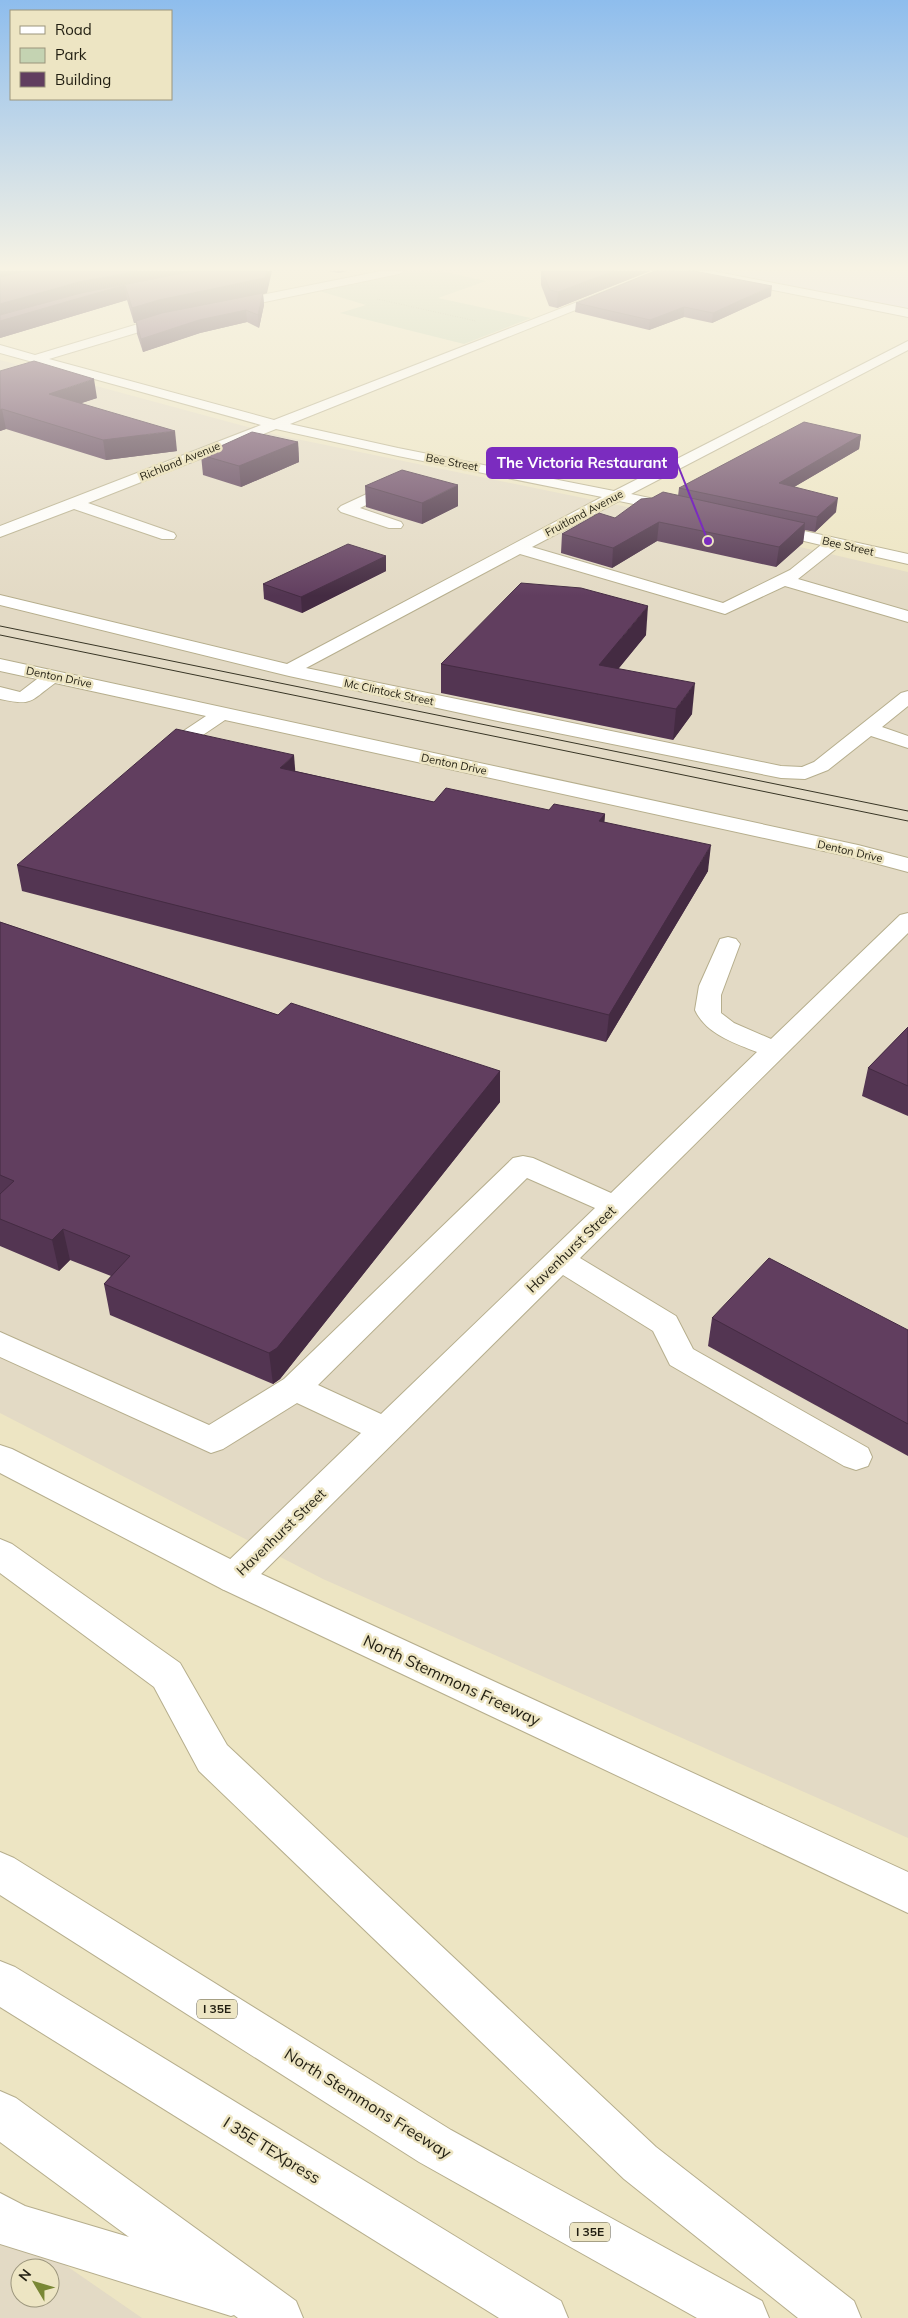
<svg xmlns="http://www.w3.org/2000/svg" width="908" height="2318" font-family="Mulish,sans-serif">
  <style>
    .commercial { fill: #e3dac5; fill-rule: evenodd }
    .education { fill: #e1d5ea }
    .green { fill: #c4d3b2 }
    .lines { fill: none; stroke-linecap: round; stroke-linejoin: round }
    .minor-casing { stroke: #b6ae8d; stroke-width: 2 }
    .major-casing { stroke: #b6ae8d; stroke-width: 2 }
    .highway-casing { stroke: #b6ae8d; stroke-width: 2 }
    .path { stroke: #a29c82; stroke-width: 1; stroke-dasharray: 0.5 2; stroke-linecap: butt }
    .minor { fill: #fff; fill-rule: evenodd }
    .major { fill: #fff; fill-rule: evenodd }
    .highway { fill: #fff; fill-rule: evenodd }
    .tram { stroke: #383525; stroke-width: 1 }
    .wall { fill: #533552 }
    .shaded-wall { fill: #442b42 }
    .building { fill: #613e5f; stroke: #442b42 }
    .labels { text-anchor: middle; stroke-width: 5; stroke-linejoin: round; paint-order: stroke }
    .far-street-label { font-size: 11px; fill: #211e11; stroke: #ede5c3 }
    .shield { fill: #ede5c3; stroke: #5e5a46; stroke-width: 1 }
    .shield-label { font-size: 12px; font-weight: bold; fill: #211e11 }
    .street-label { font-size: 14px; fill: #211e11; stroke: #ede5c3 }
    .near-street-label { font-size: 16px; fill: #211e11; stroke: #ede5c3 }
    .leader { fill: none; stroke: #7b2cbf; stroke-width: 2 }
    .callout-dot { fill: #7b2cbf; stroke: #ede5c3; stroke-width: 2 }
    .callout { fill: #7b2cbf; stroke: #7b2cbf; stroke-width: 2 }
    .callout-label { font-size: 15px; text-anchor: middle; font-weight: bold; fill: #fff }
  </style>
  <rect width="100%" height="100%" fill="#ede5c3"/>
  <g class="commercial">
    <polygon points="0,360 277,435 632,508 908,572 908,1838 323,1579 0,1413"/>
    <path d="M0 2220 142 2318H0ZM20 2268H50V2298H20Z"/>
  </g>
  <polygon class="education" points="708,271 908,271 908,310"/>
  <polygon class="green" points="404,271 441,271 486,281 438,298 531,318 464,344 340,313 366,305 316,290"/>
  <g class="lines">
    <defs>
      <g id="minor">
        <polygon points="381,271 404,271 399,274 226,310 220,306 226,302"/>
        <polygon points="657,271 673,271 290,424 398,448 614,491 908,341 908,350 631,494 682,505 685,508 682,511 677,513 619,501 532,547 723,603 790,570 821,545 762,531 760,528 762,525 768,523 908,554 908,564 837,548 798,579 908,611 908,622 785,586 725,614 520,554 306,668 781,766 802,767 814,762 901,693 908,691 908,706 882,727 908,736 908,748 871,736 828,770 805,779 781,778 493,720 289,676 0,605 0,595 287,664 602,497 398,456 276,429 88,503 174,533 176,536 174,539 162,539 74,509 0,537 0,526 261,425 0,353 0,345 35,355 168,315 176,315 178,318 176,321 49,359 274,420"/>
        <polygon points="689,271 712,271 908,309 908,317 694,274"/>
        <polygon points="399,479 407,484 404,487 360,508 401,522 403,525 401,528 389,528 341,512 338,509 341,506"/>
        <path d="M0 659 858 845 908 858V872L856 858 225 720 169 758 162 760 155 758 152 754 155 750 206 716 55 683C29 702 33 706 0 699V687L20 692 37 679 0 671Z"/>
        <path d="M908 913V933L580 1258 676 1316 693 1349 868 1448 872 1457 868 1466 856 1470 844 1466 670 1365 653 1331 563 1275 246 1589 234 1593 222 1589 216 1578 222 1567 361 1433 297 1403 223 1449 211 1453 0 1357V1332L209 1425 284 1379 513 1158 523 1156 533 1158 611 1193 757 1052C734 1043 706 1034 695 1010L699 986 720 939 728 937 736 939 740 944 721 995V1013L734 1023 771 1039 900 915ZM527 1178 595 1208 381 1414 318 1385Z"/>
      </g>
      <polygon id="major" points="0,1445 12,1449 246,1567 908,1872 908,1913 222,1589 0,1473"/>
      <g id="highway">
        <polygon points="0,1539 12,1544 180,1663 227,1745 656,2147 854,2301 861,2318 798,2318 624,2179 199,1771 154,1687 0,1573"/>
        <polygon points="0,1852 14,1858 451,2130 762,2301 769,2318 697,2318 419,2162 0,1895"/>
        <polygon points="0,1961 15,1967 561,2301 568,2318 499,2318 0,2007"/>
        <polygon points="0,2091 16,2098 296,2301 303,2318 238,2318 234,2315 231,2316 0,2244 0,2193 25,2206 129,2237 0,2142"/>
      </g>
    </defs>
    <use href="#minor" class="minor-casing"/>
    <use href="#major" class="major-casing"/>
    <use href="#highway" class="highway-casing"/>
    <polyline class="path" points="377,299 476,321"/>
    <use href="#minor" class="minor"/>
    <use href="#major" class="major"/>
    <use href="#highway" class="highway"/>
    <g class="tram">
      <polyline points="0,626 908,811"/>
      <polyline points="0,635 908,821"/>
    </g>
  </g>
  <g class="wall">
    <polygon points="0,271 267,293 263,294 264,305 259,328 247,322 200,333 143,352 137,334 136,323 134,323 127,300 0,338"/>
    <polygon points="329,271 347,271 338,273"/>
    <polygon points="541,271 650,271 557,308 549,306 541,285"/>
    <polygon points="771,296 712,323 684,317 649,330 575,312 576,303"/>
    <polygon points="0,371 97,398 81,403 177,451 106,460 6,429 0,431"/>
    <polygon points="861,435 859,449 794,487 836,512 815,532 805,530 803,543 776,567 657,541 612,568 561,553 562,534 615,518 678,496 679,488"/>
    <polygon points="298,442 299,462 241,487 203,475 201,455"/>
    <polygon points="365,486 458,506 422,524 366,507"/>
    <polygon points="386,556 386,571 302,613 264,599 263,584"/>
    <polygon points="646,635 618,669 692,714 673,740 441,693 441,664"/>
    <polygon points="295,771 434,802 605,814 604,822 708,871 606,1042 22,891 17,865"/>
    <polygon points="0,922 278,1015 500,1071 500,1102 280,1379 273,1384 110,1315 104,1284 111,1276 70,1260 59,1271 0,1246"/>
    <polygon points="908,1027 908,1116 862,1096 868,1068"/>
    <polygon points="712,1318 908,1330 908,1456 708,1346"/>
  </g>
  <g class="shaded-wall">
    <polygon points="0,271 47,271 0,283"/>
    <polygon points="137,271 218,271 125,285 127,300 0,338 0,304 79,282"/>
    <polygon points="267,271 272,271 267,293 263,294 264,305 259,328 258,315 263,294 161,315 134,323 132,308 159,300"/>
    <polygon points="338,271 347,271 338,273"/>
    <polygon points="614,271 650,271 557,308 558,292"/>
    <polygon points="772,286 771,296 712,323 713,313"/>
    <polygon points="684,307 684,317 649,330 650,320"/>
    <polygon points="246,310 247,322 200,333 143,352 141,339 199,320"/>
    <polygon points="94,379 97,398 52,413 49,394"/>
    <polygon points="2,409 6,429 0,431 0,410"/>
    <polygon points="175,431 177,451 106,460 103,440"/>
    <polygon points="861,435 859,449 777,497 779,483"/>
    <polygon points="298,442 299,462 241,487 239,466"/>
    <polygon points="458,485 458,506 422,524 422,503"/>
    <polygon points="838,498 836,512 815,532 817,517"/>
    <polygon points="659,522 657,541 612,568 613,548"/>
    <polygon points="805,523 803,543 776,567 779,547"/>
    <polygon points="386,556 386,571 302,613 301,597"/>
    <polygon points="648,606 646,635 597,695 599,665"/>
    <polygon points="695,683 692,714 673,740 676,709"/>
    <polygon points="294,755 296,780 280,768"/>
    <polygon points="605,814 603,840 599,821"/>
    <polygon points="711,845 708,871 606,1042 609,1015"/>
    <polygon points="500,1071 500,1102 280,1379 273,1384 269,1353"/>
    <polygon points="63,1229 70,1260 59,1271 52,1240"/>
  </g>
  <g class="building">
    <polygon points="25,271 137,271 79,282 0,304 0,277"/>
    <polygon points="193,271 267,271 265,278 159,300 132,308 125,285 0,321 0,315 81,293"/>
    <polygon points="542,271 614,271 558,292 550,290"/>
    <polygon points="655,271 694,271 772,286 713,313 684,307 650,320 576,303"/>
    <polygon points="263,293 258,315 246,310 199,320 141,339 136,321 162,313"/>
    <polygon points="34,361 94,379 49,394 175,431 103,440 2,409 0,410 0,371"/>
    <polygon points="804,422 861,435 779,483 838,498 817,517 679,488"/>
    <polygon points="252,432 298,442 239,466 201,455"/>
    <polygon points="402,470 458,485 422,503 365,486"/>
    <polygon points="663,492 805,523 779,547 659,522 613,548 562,534 599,513 615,518 641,499 652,498"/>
    <polygon points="348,544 386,556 301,597 263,584"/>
    <polygon points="521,583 581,588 648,606 599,665 695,683 676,709 441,664"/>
    <polygon points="176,729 294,755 280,768 434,802 446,788 549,810 554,804 605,814 599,821 711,845 609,1015 17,865"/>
    <polygon points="0,922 278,1015 291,1003 500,1071 277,1348 269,1353 104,1284 130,1256 63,1229 52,1240 0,1219 0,1194 14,1181 0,1175"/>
    <polygon points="908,1027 908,1086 868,1068"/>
    <polygon points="769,1258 908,1330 908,1424 712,1318"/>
  </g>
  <linearGradient id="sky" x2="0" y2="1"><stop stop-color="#8ebded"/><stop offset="0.45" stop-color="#f7f3e4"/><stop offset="1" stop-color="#f7f3e4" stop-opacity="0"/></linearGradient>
  <rect width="908" height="596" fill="url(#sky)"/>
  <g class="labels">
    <g class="far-street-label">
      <text transform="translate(180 461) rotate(-22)" y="4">Richland Avenue</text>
      <text transform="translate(452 462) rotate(11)" y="4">Bee Street</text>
      <text transform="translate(584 513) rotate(-28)" y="4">Fruitland Avenue</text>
      <text transform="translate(848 546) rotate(13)" y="4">Bee Street</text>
      <text transform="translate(59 677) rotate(12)" y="4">Denton Drive</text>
      <text transform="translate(389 692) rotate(12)" y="4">Mc Clintock Street</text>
      <text transform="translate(454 764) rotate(12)" y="4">Denton Drive</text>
      <text transform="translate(850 851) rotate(13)" y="4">Denton Drive</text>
    </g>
    <g class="shield">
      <rect x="197" y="1999.5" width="40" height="19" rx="4"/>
      <rect x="570" y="2222.5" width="40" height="19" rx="4"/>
    </g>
    <g class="shield-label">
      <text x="217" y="2013">I 35E</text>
      <text x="590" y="2236">I 35E</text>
    </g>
    <g class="street-label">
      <text transform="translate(571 1249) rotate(-44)" y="5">Havenhurst Street</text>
      <text transform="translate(281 1532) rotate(-44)" y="5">Havenhurst Street</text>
    </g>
    <g class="near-street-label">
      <text transform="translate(452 1680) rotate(25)" y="6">North Stemmons Freeway</text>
      <text transform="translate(368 2103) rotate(32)" y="6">North Stemmons Freeway</text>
      <text transform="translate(272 2150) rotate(32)" y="6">I 35E TEXpress</text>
    </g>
  </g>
  <path class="leader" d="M708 541L677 463"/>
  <circle class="callout-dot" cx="708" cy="541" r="5"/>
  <rect class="callout" x="487" y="448" width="190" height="30" rx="5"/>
  <g class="callout-label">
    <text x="582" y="468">The Victoria Restaurant</text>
  </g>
  <rect x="10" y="10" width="162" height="90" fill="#ede5c3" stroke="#9b957c"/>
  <rect x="20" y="26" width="25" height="8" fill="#ffffff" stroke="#9b957c"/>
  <text x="55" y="35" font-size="15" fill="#211e11">Road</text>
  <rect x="20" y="48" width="25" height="15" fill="#c4d3b2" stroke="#9b957c"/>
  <text x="55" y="60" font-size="15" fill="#211e11">Park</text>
  <rect x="20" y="72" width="25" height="15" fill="#613e5f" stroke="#9b957c"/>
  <text x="55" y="85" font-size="15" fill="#211e11">Building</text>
  <g transform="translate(35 2283) rotate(308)"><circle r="24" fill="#ede5c3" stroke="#9b957c"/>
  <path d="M0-4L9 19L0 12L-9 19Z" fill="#798735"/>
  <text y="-8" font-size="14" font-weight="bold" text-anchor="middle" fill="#211e11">N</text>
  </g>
</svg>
